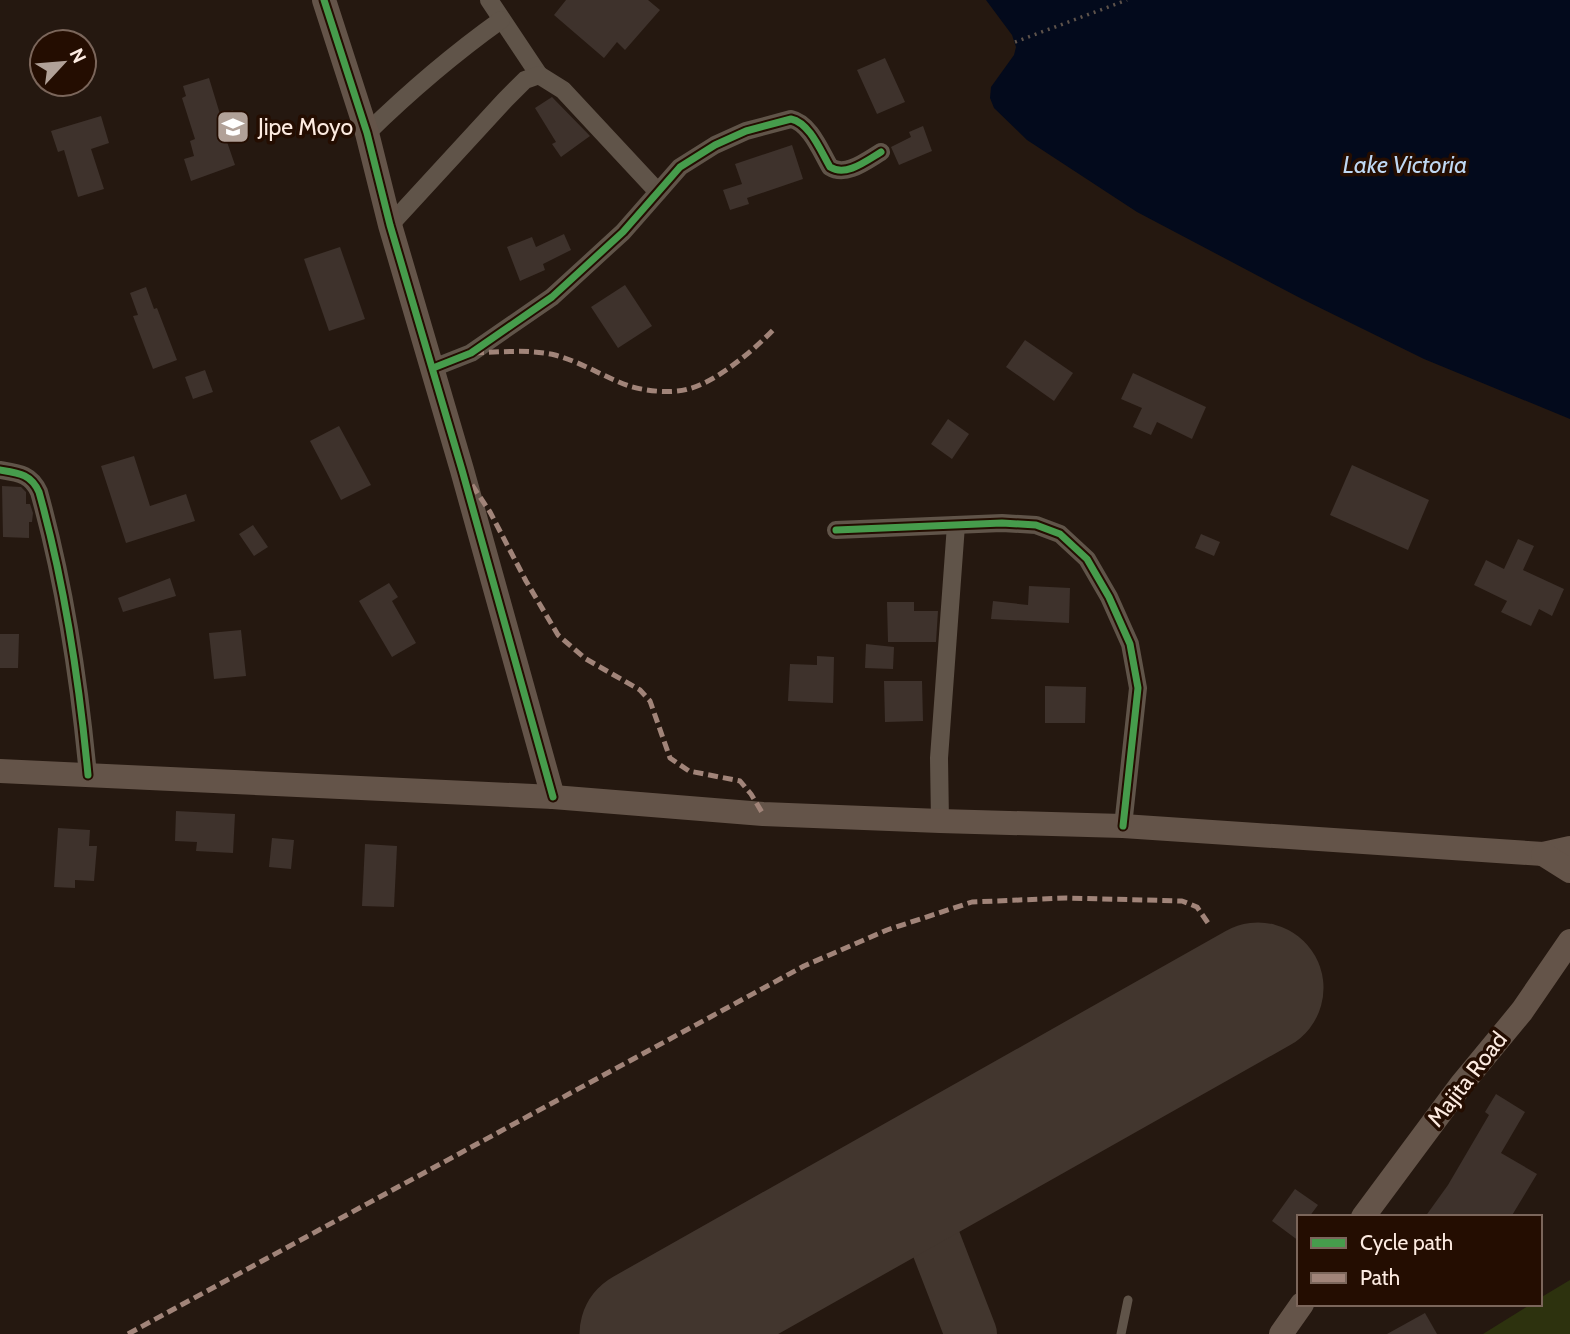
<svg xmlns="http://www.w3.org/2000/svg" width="1570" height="1334" font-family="Cabin,sans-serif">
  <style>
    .green { fill: #2d320e }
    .water { fill: #030a1c }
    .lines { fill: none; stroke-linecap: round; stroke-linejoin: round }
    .taxiway { stroke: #42362e; stroke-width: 52 }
    .runway { stroke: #42362e; stroke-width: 131 }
    .building { fill: #3e322c }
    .path { stroke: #5e534b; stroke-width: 3.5; stroke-dasharray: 2 5; stroke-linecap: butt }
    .lane { stroke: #605449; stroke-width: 9 }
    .street { stroke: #605449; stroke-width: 18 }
    .secondary { stroke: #645449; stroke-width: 24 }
    .quiet { stroke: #a18479; stroke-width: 5; stroke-dasharray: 10 5; stroke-linecap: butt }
    .cycleway-casing { stroke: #240d01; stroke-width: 11 }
    .cycleway { stroke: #469c4c; stroke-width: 7 }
    .labels { text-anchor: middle; stroke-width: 7; stroke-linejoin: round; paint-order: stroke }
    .poi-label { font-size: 23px; fill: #fdebe1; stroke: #240d01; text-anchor: start }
    .street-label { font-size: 23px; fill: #fdebe1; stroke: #240d01 }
    .water-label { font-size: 24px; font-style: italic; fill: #bfd8f3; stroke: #240d01 }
  </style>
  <rect width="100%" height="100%" fill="#251810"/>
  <polygon class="green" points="1570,1280 1570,1334 1483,1334 1531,1304 1540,1304 1540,1298"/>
  <polygon class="water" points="986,0 1570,0 1570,419 1424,359 1302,299 1137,212 1027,140 994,108 990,98 991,87 1014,55 1016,47 1012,35"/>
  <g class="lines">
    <g class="taxiway">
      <polyline points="911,1184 930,1228 971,1334"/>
      <polyline points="677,1316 715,1326 730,1334"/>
    </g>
    <polyline class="runway" points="645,1334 1258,988"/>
  </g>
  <g class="building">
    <polygon points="566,0 648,0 660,10 625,50 617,42 604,58 554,15"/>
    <polygon points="885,58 905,102 877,114 857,70"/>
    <polygon points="209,78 220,114 233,110 240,132 225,136 235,165 191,181 184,159 194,156 190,141 195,139 182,98 186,96 183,86"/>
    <polygon points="552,97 590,136 561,157 552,144 556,142 535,108"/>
    <polygon points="101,116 109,143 91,149 104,189 78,197 64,150 58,152 51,131"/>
    <polygon points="923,126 932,151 899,165 891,147 911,137 909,132"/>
    <polygon points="792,145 803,179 747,198 749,204 730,210 723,190 742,184 735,164"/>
    <polygon points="564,234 571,250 543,264 545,270 520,281 507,247 532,237 536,247"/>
    <polygon points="340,247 365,319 329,331 304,259"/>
    <polygon points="625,285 652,326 618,348 591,307"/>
    <polygon points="146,287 154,309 157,308 177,360 153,369 133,316 138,315 130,293"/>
    <polygon points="1025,340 1073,373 1054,401 1006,367"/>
    <polygon points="205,370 213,392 193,399 185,377"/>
    <polygon points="1133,373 1206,407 1192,439 1157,422 1151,435 1133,427 1142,408 1121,399"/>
    <polygon points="948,419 969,434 952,459 931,444"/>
    <polygon points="339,426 371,485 341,500 310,441"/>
    <polygon points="134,456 150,506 186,494 195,521 126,543 101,466"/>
    <polygon points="1352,465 1429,500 1408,550 1330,515"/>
    <polygon points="2,486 21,487 26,492 26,504 30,504 33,513 32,522 29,522 29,538 3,537"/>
    <polygon points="253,525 268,547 254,556 239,534"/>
    <polygon points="1201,534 1220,542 1214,556 1195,548"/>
    <polygon points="1518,539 1534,546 1523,570 1564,589 1552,616 1539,609 1531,626 1501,612 1507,601 1474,585 1486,560 1504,569"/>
    <polygon points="170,578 176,596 123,612 118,598"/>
    <polygon points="389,583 398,597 392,601 416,643 392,657 359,601"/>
    <polygon points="1029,586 1070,588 1069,623 991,619 993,601 1028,605"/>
    <polygon points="887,602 914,602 914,611 938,611 936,642 888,642"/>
    <polygon points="241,630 246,676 214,679 209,633"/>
    <polygon points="0,634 19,634 18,668 0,668"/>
    <polygon points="866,644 894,647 893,669 865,668"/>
    <polygon points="817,656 834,657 833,703 788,701 790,664 817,665"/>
    <polygon points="884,681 922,681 923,721 885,722"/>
    <polygon points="1045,686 1086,687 1085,723 1045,723"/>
    <polygon points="176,811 235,814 233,853 196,851 197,842 175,841"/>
    <polygon points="58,828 90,830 89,846 97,846 94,881 75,880 75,888 54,887"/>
    <polygon points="272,838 294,840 291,869 269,867"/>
    <polygon points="365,844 397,846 394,907 362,906"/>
    <polygon points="1496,1094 1525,1112 1501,1153 1537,1174 1511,1217 1425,1217 1448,1185 1489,1115 1485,1112"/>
    <polygon points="1295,1189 1318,1205 1309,1217 1299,1217 1299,1241 1272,1221"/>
    <polygon points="1425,1313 1437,1334 1387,1334"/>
  </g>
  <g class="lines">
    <polyline class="path" points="1015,42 1127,0"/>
    <polyline class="lane" points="1121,1334 1128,1300"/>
    <g class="street">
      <polyline points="489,0 539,75"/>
      <path d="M367 133C410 91 452 55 501 20"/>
      <polyline points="390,225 505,100 525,80 539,75 563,90 658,192"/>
      <path d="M433 368 471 353 552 297 623 232 680 167 715 145 746 131 791 119C810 123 821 152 830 167 846 177 866 161 881 152"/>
      <path d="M0 470C19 473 31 474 39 492 65 585 79 679 88 775"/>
      <polyline points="836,530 1002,523 1036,525 1060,534 1087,559 1109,597 1130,644 1138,688 1123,826"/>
      <polyline points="940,821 939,758 956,525"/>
    </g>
    <g class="secondary">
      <polyline points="324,0 367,133 390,225 462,470 553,797"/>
      <polyline points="0,771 553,797 763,814 940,821 1123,826 1543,854 1570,848"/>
      <polyline points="1543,854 1570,871"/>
      <polyline points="1363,1217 1461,1085 1522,1011 1570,941"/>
      <polyline points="1281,1334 1302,1304"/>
    </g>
    <g class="quiet">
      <path d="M474 353C501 352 529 349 555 355 581 362 604 377 629 386 646 391 671 394 688 389 717 382 755 349 775 328"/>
      <polyline points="472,485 490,512 526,581 558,635 586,659 640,690 650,701 670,758 689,771 740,781 751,794 763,814"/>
      <polyline points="128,1334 804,966 887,930 972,902 1066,898 1182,901 1197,907 1208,923"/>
    </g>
    <defs>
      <g id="cycleway">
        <polyline points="324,0 367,133 390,225 462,470 553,797"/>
        <path d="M433 368 471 353 552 297 623 232 680 167 715 145 746 131 791 119C810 123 821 152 830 167 846 177 866 161 881 152"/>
        <path d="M0 470C19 473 31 474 39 492 65 585 79 679 88 775"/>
        <polyline points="836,530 1002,523 1036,525 1060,534 1087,559 1109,597 1130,644 1138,688 1123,826"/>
      </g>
    </defs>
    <use href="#cycleway" class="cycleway-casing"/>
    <use href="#cycleway" class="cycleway"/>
  </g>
  <defs>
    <symbol id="school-square" viewBox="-11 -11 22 22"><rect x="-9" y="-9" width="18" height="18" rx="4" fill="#b1a198" stroke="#240d01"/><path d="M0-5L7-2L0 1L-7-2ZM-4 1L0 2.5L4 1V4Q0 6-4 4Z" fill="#fff"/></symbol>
  </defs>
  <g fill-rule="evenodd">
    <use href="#school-square" x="214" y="108" width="38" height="38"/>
  </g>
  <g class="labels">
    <g class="poi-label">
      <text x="258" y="135">Jipe Moyo</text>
    </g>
    <g class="street-label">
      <text transform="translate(1467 1079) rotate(-52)" y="8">Majita Road</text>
    </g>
    <g class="water-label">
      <text x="1405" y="173">Lake Victoria</text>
    </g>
  </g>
  <rect x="1297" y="1215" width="245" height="91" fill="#240d01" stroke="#7b665b" stroke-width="2"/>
  <rect x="1311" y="1238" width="35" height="10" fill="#469c4c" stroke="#7b665b" stroke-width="2"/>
  <text x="1360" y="1250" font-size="21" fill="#fdebe1">Cycle path</text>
  <rect x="1311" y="1273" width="35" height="10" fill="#a18479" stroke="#7b665b" stroke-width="2"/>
  <text x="1360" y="1285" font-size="21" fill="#fdebe1">Path</text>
  <g transform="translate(63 63) rotate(64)"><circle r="33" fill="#240d01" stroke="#7b665b" stroke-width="2"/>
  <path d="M0-5L12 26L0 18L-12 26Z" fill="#b1a198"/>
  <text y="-10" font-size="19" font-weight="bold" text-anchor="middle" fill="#fdebe1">N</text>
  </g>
</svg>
